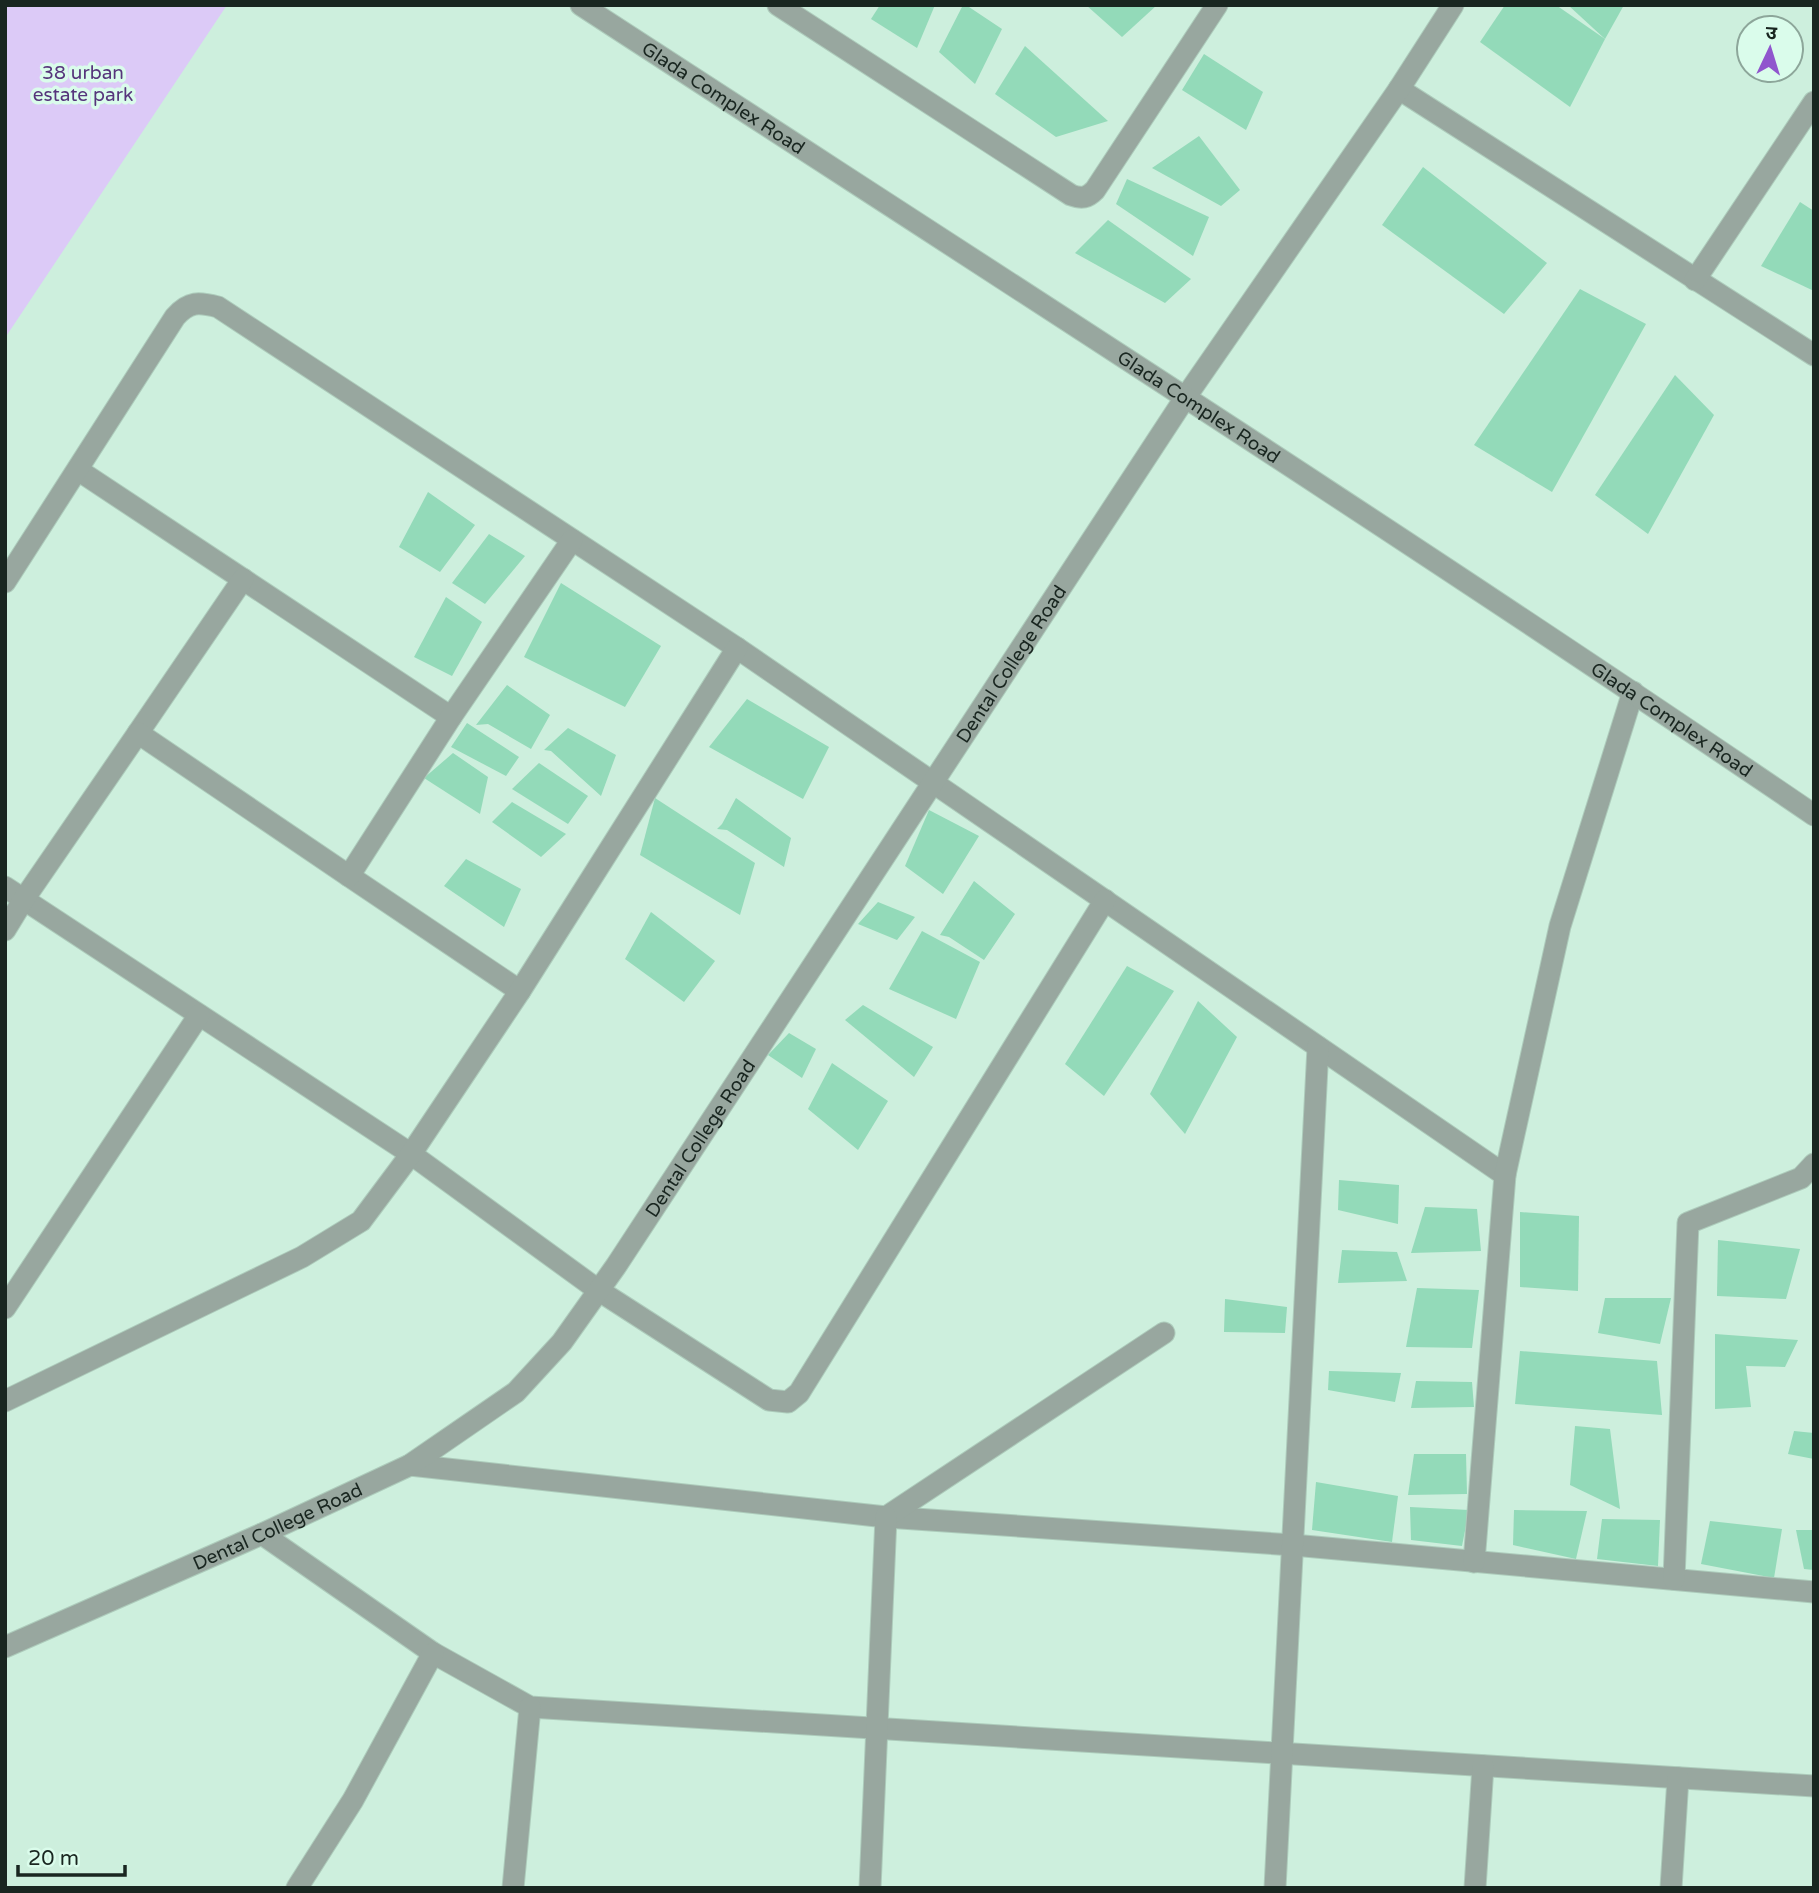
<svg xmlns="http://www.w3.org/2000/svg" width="1819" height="1893" font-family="'Varela Round','Noto Sans Devanagari',sans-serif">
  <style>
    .green { fill: #dccaf7 }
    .building { fill: #93dab9 }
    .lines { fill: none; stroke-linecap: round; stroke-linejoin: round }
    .minor-casing { stroke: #adcbbb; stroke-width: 23 }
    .tertiary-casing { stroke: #adcbbb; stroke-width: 23 }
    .minor { stroke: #98a79f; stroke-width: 21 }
    .tertiary { stroke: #98a79f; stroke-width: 21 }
    .labels { text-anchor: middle; stroke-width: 7; stroke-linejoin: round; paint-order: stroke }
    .park-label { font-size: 19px; fill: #56357b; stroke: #dafceb }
    .street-label { font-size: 19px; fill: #192620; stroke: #dafceb }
  </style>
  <rect width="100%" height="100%" fill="#cdefdd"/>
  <polygon class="green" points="5,5 227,5 5,338"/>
  <g class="building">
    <polygon points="880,5 935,5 917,48 871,19"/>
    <polygon points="963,5 966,5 1002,29 975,84 939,52"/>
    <polygon points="1086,5 1157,5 1122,37"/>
    <polygon points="1505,5 1556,5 1605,39 1570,107 1480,42"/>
    <polygon points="1568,5 1624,5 1605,39"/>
    <polygon points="1025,46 1108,121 1056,137 995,94"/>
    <polygon points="1204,54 1263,92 1246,130 1182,90"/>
    <polygon points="1199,136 1240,190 1221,206 1152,168"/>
    <polygon points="1423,167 1547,263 1504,314 1382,225"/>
    <polygon points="1127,179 1209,217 1193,256 1116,204"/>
    <polygon points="1800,202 1814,211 1814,291 1761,266"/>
    <polygon points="1108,220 1191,279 1165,303 1075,253"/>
    <polygon points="1580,289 1646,324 1552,492 1474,445"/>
    <polygon points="1675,375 1714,415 1648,534 1595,495"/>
    <polygon points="428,492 475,525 440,572 399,547"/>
    <polygon points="489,534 525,556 485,604 452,583"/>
    <polygon points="561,583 661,646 625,707 524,657"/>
    <polygon points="446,597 482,622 452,676 414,657"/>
    <polygon points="507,685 550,715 531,749 488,724 476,725"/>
    <polygon points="747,699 829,747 803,799 709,747"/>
    <polygon points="467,723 519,757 506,776 451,747"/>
    <polygon points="568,728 616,755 601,796 551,751 544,750"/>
    <polygon points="453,753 488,777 480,814 424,778"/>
    <polygon points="539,763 588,796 568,824 512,789"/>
    <polygon points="655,798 755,863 740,915 640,855"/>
    <polygon points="736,798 791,838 784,867 727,830 717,829 722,824"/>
    <polygon points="512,802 566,834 541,857 492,822"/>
    <polygon points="929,810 979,836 943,894 905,866"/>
    <polygon points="466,859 521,889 504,927 444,886"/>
    <polygon points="974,881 1015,914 984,960 949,937 940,935"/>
    <polygon points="878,902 915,917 897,940 858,924"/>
    <polygon points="651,912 715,961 684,1002 625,959"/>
    <polygon points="922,931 980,962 956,1019 889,989"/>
    <polygon points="1127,966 1174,991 1104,1096 1065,1064"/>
    <polygon points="1198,1001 1237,1037 1185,1134 1150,1094"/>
    <polygon points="863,1005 933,1047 914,1077 845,1020"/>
    <polygon points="789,1033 816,1049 802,1078 768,1055"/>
    <polygon points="832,1063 888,1101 858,1150 808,1109"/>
    <polygon points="1339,1180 1399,1185 1398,1224 1338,1210"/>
    <polygon points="1425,1207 1477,1209 1481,1251 1411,1253"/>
    <polygon points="1520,1212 1579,1216 1578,1291 1520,1287"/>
    <polygon points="1718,1240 1800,1249 1786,1299 1717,1296"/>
    <polygon points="1342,1250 1397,1252 1407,1281 1338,1283"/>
    <polygon points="1417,1288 1479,1290 1472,1348 1406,1347"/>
    <polygon points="1605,1298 1671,1298 1660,1344 1598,1333"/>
    <polygon points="1225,1299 1287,1307 1285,1333 1224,1332"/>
    <polygon points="1715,1334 1798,1340 1785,1367 1746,1366 1751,1407 1715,1409"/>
    <polygon points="1520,1351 1657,1361 1662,1415 1515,1404"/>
    <polygon points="1329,1371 1401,1373 1395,1402 1328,1390"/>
    <polygon points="1416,1381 1472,1382 1474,1407 1411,1408"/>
    <polygon points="1575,1426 1610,1429 1620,1509 1570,1485"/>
    <polygon points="1794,1431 1814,1433 1814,1459 1788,1454"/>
    <polygon points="1414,1454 1466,1454 1467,1494 1408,1495"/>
    <polygon points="1316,1482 1398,1496 1392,1542 1312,1530"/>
    <polygon points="1410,1507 1469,1510 1462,1546 1411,1540"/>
    <polygon points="1514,1510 1587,1511 1576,1559 1513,1545"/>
    <polygon points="1602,1519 1660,1520 1658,1566 1597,1559"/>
    <polygon points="1710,1521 1782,1529 1774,1578 1701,1564"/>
    <polygon points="1796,1530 1814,1530 1814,1570 1804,1569"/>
  </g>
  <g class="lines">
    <defs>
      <g id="minor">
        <path d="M778 5 1071 195C1082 199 1087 198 1095 190L1217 5"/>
        <polyline points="1399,89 1814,355"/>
        <polyline points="1695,280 1814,102"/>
        <polyline points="78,470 451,717"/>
        <path d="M5 582 175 317C189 301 199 302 218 307L737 648 1505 1175"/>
        <polyline points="138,733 243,579"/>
        <polyline points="349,876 520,991"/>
        <polyline points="5,887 411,1154 598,1290 769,1400 788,1402 799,1393 1105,900"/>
        <polyline points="5,930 24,899 138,733 349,876 451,717 572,540"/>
        <polyline points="5,1308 199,1015"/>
        <polyline points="5,1401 302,1257 361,1221 411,1154 520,991 737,648"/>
        <polyline points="410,1465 886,1517 1293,1545 1814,1592"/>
        <polyline points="886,1517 1164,1333"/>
        <polyline points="262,1534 433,1653 530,1707 1814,1786"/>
        <polyline points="1474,1562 1505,1175 1560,926 1633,692"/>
        <polyline points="1674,1579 1688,1223 1801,1178 1814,1164"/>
        <path id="s1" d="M5 1647 262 1534 410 1465 516 1392 562 1342 616 1266 1185 398 1399 89 1453 5"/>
        <polyline points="297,1888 353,1800 433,1653"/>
        <polyline points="513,1888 530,1707"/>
        <polyline points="870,1888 886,1517"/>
        <polyline points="1275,1888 1318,1047"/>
        <polyline points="1475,1888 1483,1766"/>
        <polyline points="1671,1888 1678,1778"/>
      </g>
      <g id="tertiary">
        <path id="s2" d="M581 5C993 273 1407 538 1814 815"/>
      </g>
    </defs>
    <use href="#minor" class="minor-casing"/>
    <use href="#tertiary" class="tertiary-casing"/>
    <use href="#minor" class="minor"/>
    <use href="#tertiary" class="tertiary"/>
  </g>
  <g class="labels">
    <g class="park-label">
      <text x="83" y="79">38 urban<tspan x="83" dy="22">estate park</tspan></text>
    </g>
    <g class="street-label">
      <text dy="7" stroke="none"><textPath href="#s2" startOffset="170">Glada Complex Road</textPath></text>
      <text dy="7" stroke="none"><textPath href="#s2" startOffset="737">Glada Complex Road</textPath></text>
      <text dy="7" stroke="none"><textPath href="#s1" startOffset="1454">Dental College Road</textPath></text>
      <text dy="7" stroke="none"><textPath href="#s2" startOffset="1304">Glada Complex Road</textPath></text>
      <text dy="7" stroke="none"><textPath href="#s1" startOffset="887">Dental College Road</textPath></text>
      <text dy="7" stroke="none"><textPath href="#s1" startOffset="298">Dental College Road</textPath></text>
    </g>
  </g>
  <rect width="1819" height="1893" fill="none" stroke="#192620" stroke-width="14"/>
  <g transform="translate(1770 49) rotate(4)"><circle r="33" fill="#dafceb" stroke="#8da69a" stroke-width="2"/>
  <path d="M0-5L12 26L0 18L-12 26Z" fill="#9056cd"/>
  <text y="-10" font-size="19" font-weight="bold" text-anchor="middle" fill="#192620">उ</text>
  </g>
  <path d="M18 1865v10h107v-10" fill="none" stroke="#192620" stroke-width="3.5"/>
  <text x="28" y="1865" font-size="21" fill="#192620" stroke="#dafceb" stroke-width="5" paint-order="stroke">20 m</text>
</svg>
